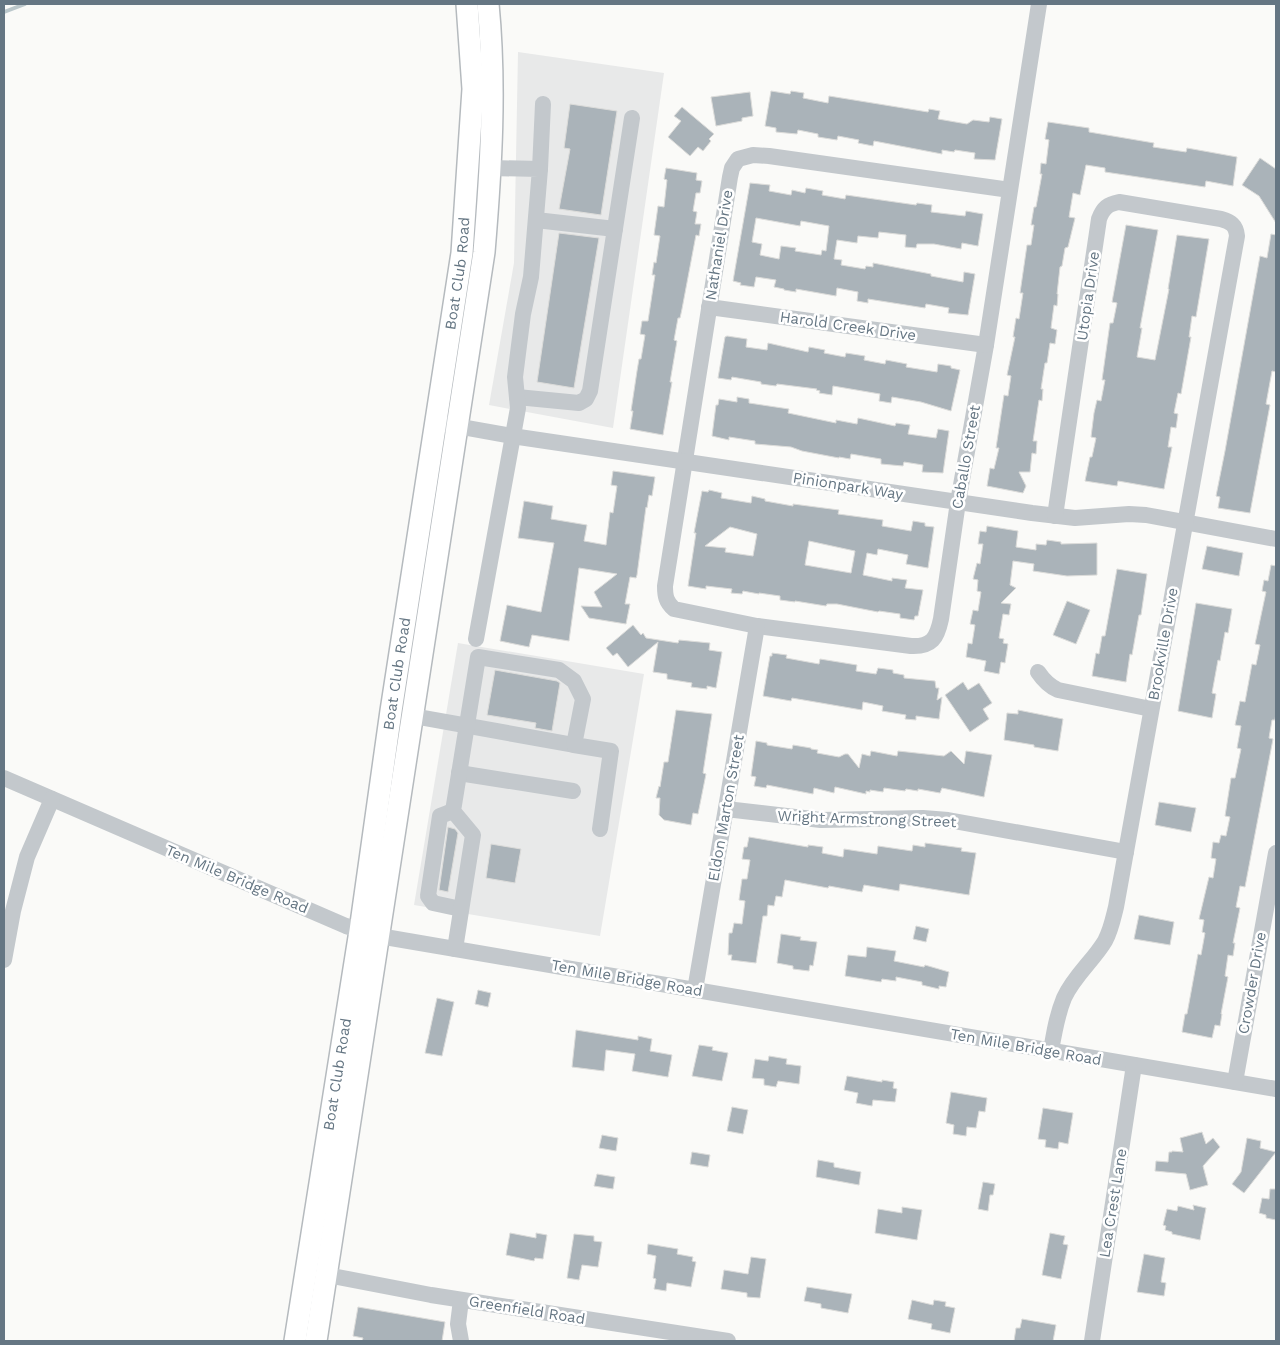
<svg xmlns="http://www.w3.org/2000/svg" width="1280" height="1345" font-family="'Work Sans',sans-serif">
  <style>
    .built { fill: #e8e9e9 }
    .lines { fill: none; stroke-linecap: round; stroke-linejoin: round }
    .stream { stroke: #bbc7cb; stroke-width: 4 }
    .building { fill: #aab3b9; stroke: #dcdcda; fill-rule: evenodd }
    .major-casing { stroke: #b5babe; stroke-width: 24 }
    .minor { stroke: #c3c8cc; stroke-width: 16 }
    .major { stroke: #fff; stroke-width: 21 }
    .labels { text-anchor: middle; stroke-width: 5; stroke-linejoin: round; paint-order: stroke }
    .street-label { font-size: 15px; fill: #657683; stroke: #fff }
  </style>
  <rect width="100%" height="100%" fill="#fafaf8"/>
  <g class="built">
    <polygon points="518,52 664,73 613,428 489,405 514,263"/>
    <polygon points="458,643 644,674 600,936 414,905"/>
  </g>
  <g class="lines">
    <polyline class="stream" points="4,12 25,4"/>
  </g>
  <g class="building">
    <polygon points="771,91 790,94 791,91 804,93 803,98 828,103 829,96 928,112 929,109 940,111 938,119 967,124 973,120 989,122 990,117 1002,119 995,160 974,159 975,153 955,150 954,152 942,150 942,154 874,141 873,146 858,143 859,140 838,136 837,140 818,137 818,134 798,130 797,134 776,132 776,128 765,126"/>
    <polygon points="750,92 753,116 742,118 742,121 716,126 711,97"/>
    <polygon points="570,104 617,111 601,215 559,209 570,149 564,148"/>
    <polygon points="682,107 714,134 709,139 711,141 703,151 698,147 690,156 668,137 681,121 674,116"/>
    <polygon points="1048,122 1089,128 1089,132 1154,143 1153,147 1186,152 1187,148 1237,157 1233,186 1206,181 1205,187 1105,172 1105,168 1086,165 1080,195 1073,193 1069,217 1075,218 1068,247 1065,248 1062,266 1060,267 1057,294 1058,294 1057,306 1054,305 1051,328 1057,330 1055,344 1050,343 1047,363 1045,363 1041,389 1043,389 1042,401 1039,400 1033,441 1037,441 1036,454 1032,453 1030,472 1019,472 1026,486 1023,493 987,486 990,468 994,469 999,448 996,448 1004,395 1008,396 1011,376 1007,375 1015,337 1013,337 1016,318 1019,319 1023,293 1020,293 1027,245 1031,245 1034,225 1031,225 1034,207 1036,207 1042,174 1040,174 1041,163 1046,164 1049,140 1045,139"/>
    <polygon points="1260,158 1276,169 1276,223 1259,196 1242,185"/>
    <polygon points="666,168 697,173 696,180 702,181 700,193 696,193 693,211 697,212 695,224 701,224 699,236 696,235 682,309 680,318 678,318 674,340 677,341 670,382 672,382 663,435 630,429 633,411 631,411 637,371 639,359 641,359 645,335 640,334 642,321 648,321 655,275 652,275 654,262 656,263 660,236 654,235 658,206 664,207 667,180 664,179"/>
    <path d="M750 183 770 185 769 191 791 195 792 190 805 193 806 188 823 191 822 195 845 199 846 195 916 205 917 203 932 205 931 212 965 216 966 211 983 214 978 246 962 243 961 249 934 244H917L916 248 905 247 906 235 879 232 878 238 858 236 857 243 837 240 834 259 842 260 841 265 865 269 866 266 873 267V263L931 274V276L963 282 964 272 975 274 968 315 948 313 949 308 926 304 925 308 868 299V303L857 301 858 292 837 288 836 296 796 289V292L784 290V289L774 287 776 280 756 277 754 287 740 285 741 283 733 281ZM756 218 800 226 801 221 829 226 826 251 822 250 821 255 795 251 796 248 781 246 779 259 760 255 762 244 752 242Z"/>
    <polygon points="1126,225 1158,230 1140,328 1142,328 1137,357 1155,360 1169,289 1168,289 1177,235 1209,239 1196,317 1192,316 1189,337 1191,337 1181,394 1178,393 1174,413 1178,414 1176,428 1171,427 1168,447 1172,447 1164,489 1118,481 1117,486 1085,481 1090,457 1092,457 1096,438 1091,437 1094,413 1097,400 1101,401 1105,380 1102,380 1110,323 1113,323 1117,303 1112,302"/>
    <polygon points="559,233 599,238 574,388 537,382"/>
    <polygon points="1271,234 1276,235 1276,372 1272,371 1266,404 1270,405 1250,513 1218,508 1220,497 1216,496 1225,451 1260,256 1267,258"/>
    <polygon points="727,336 747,339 746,347 767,350 768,343 808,352 809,347 825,350 824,353 845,357 846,353 865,356 864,360 885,364 886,360 907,364 906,367 937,372 938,364 951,366 951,368 960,370 951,411 921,402 892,397 891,403 879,401 880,394 833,386 832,395 819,393 820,391 816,390 817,389 777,384 776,386 761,384 761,382 732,377 731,380 718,378 725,337"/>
    <polygon points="737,397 749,399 749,403 789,409 788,413 836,423 836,420 857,424 858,418 895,426 896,423 910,425 908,434 936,438 938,429 949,431 943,473 922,472 923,465 904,462 903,466 881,464 881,459 851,454 850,459 839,457 839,458 802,451 791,447 755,444 755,441 729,437 729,440 712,436 716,405 718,405 719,399 737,402"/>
    <polygon points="613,471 655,477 652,496 649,495 647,508 646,507 637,575 636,578 630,577 625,604 630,604 626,624 589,618 581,606 602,607 594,592 617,574 579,568 569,641 532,635 529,647 500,641 507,605 541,612 554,543 518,538 524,501 553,506 551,519 587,525 584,541 606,545 610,512 613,513 617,486 611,485"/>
    <path d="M709 490 722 493 721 498 751 503 752 496 765 499V501L793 506V504L839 510 838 514 883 520 882 526 911 531 913 521 925 523V526L934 527 928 568 906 564 908 555 878 549 877 555 867 553 863 575 892 581V578L907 580 905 588 923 590 918 616H915L914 620 900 618V614L879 611 878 612 837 604H827L826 606 795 601V602L780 600V596L759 593V594L743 591 742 594 731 593 732 589 706 586V589L688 586 696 533H694L702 491 708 492ZM730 527 757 534 753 556 725 552 726 548 705 546ZM809 541 855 551 851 573 805 565Z"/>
    <polygon points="987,526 1018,531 1016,547 1036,550 1036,544 1046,545 1047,540 1061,542 1061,544 1097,543 1097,575 1067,576 1033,571 1034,564 1013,561 1010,585 1016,588 1001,603 1011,604 1009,615 1003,614 999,638 1004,639 1003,643 1008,644 1005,663 1001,662 999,674 984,671 986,661 966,657 968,643 972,644 975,625 970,624 973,610 978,611 981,592 977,591 978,580 973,579 977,563 980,564 983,544 978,544 980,531 986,532"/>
    <polygon points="1207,546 1243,553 1239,576 1202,569"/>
    <polygon points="1271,565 1276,566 1276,713 1275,720 1272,720 1269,738 1273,739 1245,887 1240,886 1236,907 1240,908 1233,943 1235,943 1233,956 1228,955 1225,976 1228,977 1221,1014 1222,1014 1220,1026 1215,1025 1212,1038 1182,1032 1185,1014 1187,1014 1198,954 1201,955 1205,933 1202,932 1204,920 1199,919 1209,877 1213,878 1216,859 1211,858 1213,842 1219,843 1221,835 1226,836 1230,817 1225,816 1231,778 1235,778 1241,749 1237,748 1241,726 1235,725 1240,701 1245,702 1252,664 1256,665 1260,645 1255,644 1266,592 1262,591 1264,580 1268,581"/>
    <polygon points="1117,569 1147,574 1141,615 1139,615 1132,655 1130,654 1126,682 1092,676 1096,653 1099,654 1102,636 1105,636"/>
    <polygon points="1067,601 1090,610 1076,644 1053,635"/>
    <polygon points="1196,603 1232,609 1228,633 1225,632 1220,661 1218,660 1212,693 1216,694 1212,718 1178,711"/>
    <polygon points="633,625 641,635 643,633 646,638 678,643 679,640 710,643 709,650 722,652 716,688 707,686 707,689 691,687 692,683 667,679 667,674 653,672 658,642 628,667 617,653 613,656 606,648"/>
    <polygon points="772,653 787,655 786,658 819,664 820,659 857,665 856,671 876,674 878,668 893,670 893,673 904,675 904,678 935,681 936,688 939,688 937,700 942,697 939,719 916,716 916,720 905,719 906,715 882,711 883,706 863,702 862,710 792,698 791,701 763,696 770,656 772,656"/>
    <polygon points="495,670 557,681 560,683 552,731 535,728 536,723 487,715"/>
    <polygon points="963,682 968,690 979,683 992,703 983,709 989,719 970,732 945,695"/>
    <polygon points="676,710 712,714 703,773 706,774 698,814 693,813 691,825 664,820 659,815 660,798 656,798 659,786 660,787 664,762 668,762"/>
    <polygon points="1018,710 1063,719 1058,751 1034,747 1034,745 1004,740 1007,713 1018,714"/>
    <polygon points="756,741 767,743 767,745 792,749 793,745 811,748 811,749 818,750 817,753 839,757 845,754 848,754 859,768 862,754 870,756 871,751 897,756 898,751 944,756 951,751 964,764 966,751 992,755 984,797 942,788 940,793 918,789 918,791 906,789 905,791 884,788 883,792 870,790 870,792 866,791 866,794 835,787 834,793 814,788 813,794 767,785 766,788 754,786 756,777 751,776"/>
    <polygon points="1159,802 1196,808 1191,832 1155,825"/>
    <polygon points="448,827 455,829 458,833 448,892 439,890"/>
    <polygon points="749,837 808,847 808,845 823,847 822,853 843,857 844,849 877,854 878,846 912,851 913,845 925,847 925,843 962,848 961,851 976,853 969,895 900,884 899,891 864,885 862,892 829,886 828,888 785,880 782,897 776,896 774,906 768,905 767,916 763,916 756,963 731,960 732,955 728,955 729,933 732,933 734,923 742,924 745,901 739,900 742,879 747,879 750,860 742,859 744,847 747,847"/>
    <polygon points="491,844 521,849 515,883 486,878"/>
    <polygon points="1139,915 1174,922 1170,945 1134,939"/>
    <polygon points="916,926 929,929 926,942 913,939"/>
    <polygon points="781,934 801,937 800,940 817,942 813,966 810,965 809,971 793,969 793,966 777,963"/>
    <polygon points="867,947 896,951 894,961 924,967 925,965 949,972 946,987 939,986 939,989 922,985 922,982 896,977 896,981 882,979 881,982 845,976 848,955 866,957"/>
    <polygon points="478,990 491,993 488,1007 475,1004"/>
    <polygon points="437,998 454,1002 442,1056 425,1053"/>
    <polygon points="576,1030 638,1040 638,1036 652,1039 650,1051 672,1055 668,1077 632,1071 635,1054 606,1050 604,1071 572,1067"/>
    <polygon points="699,1045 713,1047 712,1050 728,1053 722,1081 692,1076"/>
    <polygon points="769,1056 787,1059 786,1064 801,1066 799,1084 778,1081 776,1087 764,1085 764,1079 752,1078 755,1059 768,1061"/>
    <polygon points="847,1076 882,1082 882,1080 894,1082 893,1088 897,1089 895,1102 873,1100 872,1106 856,1103 858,1093 844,1090"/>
    <polygon points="951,1092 987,1098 985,1112 979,1111 976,1128 967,1127 966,1136 953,1134 954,1125 946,1123"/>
    <polygon points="732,1107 748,1110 743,1134 727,1131"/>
    <polygon points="1043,1108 1073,1113 1068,1144 1059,1142 1058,1149 1045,1147 1046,1140 1038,1139"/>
    <polygon points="1202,1132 1206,1144 1213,1138 1220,1147 1203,1166 1208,1185 1190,1190 1186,1174 1155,1171 1156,1161 1168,1162 1169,1152 1172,1152 1172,1151 1183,1152 1180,1138"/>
    <polygon points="602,1135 618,1138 616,1151 599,1148"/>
    <polygon points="1247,1138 1261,1141 1260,1148 1276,1152 1244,1193 1232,1184 1241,1172"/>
    <polygon points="692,1152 710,1155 708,1167 690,1164"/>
    <polygon points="818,1160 834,1163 834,1167 861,1172 859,1185 816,1177"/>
    <polygon points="597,1174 615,1177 613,1189 594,1186"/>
    <polygon points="983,1182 995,1184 993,1195 990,1195 988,1211 978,1209"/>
    <polygon points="1270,1189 1276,1189 1276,1220 1266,1218 1266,1215 1259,1213 1262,1198 1269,1199"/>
    <polygon points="1193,1205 1206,1208 1200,1240 1172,1234 1172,1232 1165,1230 1166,1226 1163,1225 1167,1209 1177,1211 1178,1206 1194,1210"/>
    <polygon points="902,1207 922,1210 917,1240 875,1233 878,1209 902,1213"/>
    <polygon points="510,1233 536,1238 536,1233 547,1235 543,1259 535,1258 534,1261 506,1255"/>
    <polygon points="1050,1233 1065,1236 1063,1244 1068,1245 1061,1279 1042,1275"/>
    <polygon points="574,1234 594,1236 594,1241 602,1242 598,1267 582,1265 579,1280 567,1278"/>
    <polygon points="648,1244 678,1249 677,1254 693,1257 692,1261 696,1262 691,1287 667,1283 666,1291 654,1289 656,1279 653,1278 656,1256 647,1254"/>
    <polygon points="1144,1254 1165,1258 1161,1282 1166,1283 1164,1296 1137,1292"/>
    <polygon points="751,1257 766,1259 760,1298 747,1297 747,1293 721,1289 724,1270 748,1274"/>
    <polygon points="807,1287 852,1294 848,1313 821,1308 821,1304 804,1301"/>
    <polygon points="912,1300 933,1305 934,1300 946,1302 945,1306 955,1308 950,1333 931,1329 932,1324 908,1319"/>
    <polygon points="358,1307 445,1322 442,1341 362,1341 363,1338 353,1336"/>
    <polygon points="1022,1319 1056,1325 1053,1341 1014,1341 1016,1328 1020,1328"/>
  </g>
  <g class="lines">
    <defs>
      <g id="major">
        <path id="s1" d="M295 1341 360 931 391 711 462 253 473 89 467 4"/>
        <path d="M316 1341 484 252C491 169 496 87 488 4"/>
      </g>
    </defs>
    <use href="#major" class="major-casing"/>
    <g class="minor">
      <polyline points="540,169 543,104"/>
      <path d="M1010 190 769 156 753 155 738 159 732 168 730 177 665 586C665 596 666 602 674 609L757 626 911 646C932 647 937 638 941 619L958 502 986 345 1039 4"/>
      <polyline points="536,220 615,229"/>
      <polyline points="709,307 986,345"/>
      <polyline points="517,397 579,403 586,399 590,391 632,118"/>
      <polyline points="445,424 512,436 1032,513 1075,518 1129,514 1146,515 1276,539"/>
      <polyline points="476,639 518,408 515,377 523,314 531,277 540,169 491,168"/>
      <path d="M1038 672C1044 681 1049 686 1058 690L1151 709"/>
      <polyline points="413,716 574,745"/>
      <polyline points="459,773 573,791"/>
      <polyline points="4,778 346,926 379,936 1276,1089"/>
      <polyline points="726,809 821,820 923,818 948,820 1126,852"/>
      <polyline points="453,811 440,816 428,896 433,903 461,909"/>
      <polyline points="455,949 473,835 453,811 478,657 559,670 574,681 583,699 574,745 611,751 600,829"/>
      <polyline points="4,960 13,911 27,857 52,799"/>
      <polyline points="695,990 757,626"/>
      <path d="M1051 1051C1054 1033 1057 1015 1064 998 1074 976 1093 961 1105 941 1111 930 1113 919 1116 907L1237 236C1236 225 1231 222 1221 219L1119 202C1108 204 1103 208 1099 219L1055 516"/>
      <polyline points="1235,1082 1276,853"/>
      <polyline points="327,1275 431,1295 728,1341"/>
      <polyline points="461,1341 458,1324 461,1300"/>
      <polyline points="1092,1341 1134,1065"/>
    </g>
    <use href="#major" class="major"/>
  </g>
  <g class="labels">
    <g class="street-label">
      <text transform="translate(719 245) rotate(-81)" y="5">Nathaniel Drive</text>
      <text dy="5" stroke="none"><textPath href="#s1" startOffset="1080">Boat Club Road</textPath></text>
      <text transform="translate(1088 296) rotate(-82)" y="5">Utopia Drive</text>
      <text transform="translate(848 326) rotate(8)" y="5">Harold Creek Drive</text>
      <text transform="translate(966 457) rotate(-80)" y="5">Caballo Street</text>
      <text transform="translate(848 486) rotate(9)" y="5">Pinionpark Way</text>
      <text transform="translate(1163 644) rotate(-80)" y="5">Brookville Drive</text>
      <text dy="5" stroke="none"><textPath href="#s1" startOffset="675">Boat Club Road</textPath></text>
      <text transform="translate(726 808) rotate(-80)" y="5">Eldon Marton Street</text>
      <text transform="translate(867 819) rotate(2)" y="5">Wright Armstrong Street</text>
      <text transform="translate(237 879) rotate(23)" y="5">Ten Mile Bridge Road</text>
      <text transform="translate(627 978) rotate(10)" y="5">Ten Mile Bridge Road</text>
      <text transform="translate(1252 983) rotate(-80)" y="5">Crowder Drive</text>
      <text transform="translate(1026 1047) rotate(10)" y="5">Ten Mile Bridge Road</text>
      <text dy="5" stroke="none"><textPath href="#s1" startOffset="270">Boat Club Road</textPath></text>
      <text transform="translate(1113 1203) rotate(-81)" y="5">Lea Crest Lane</text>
      <text transform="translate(527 1310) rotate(9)" y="5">Greenfield Road</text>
    </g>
  </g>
  <rect width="1280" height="1345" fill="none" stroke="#657683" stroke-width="10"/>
</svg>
